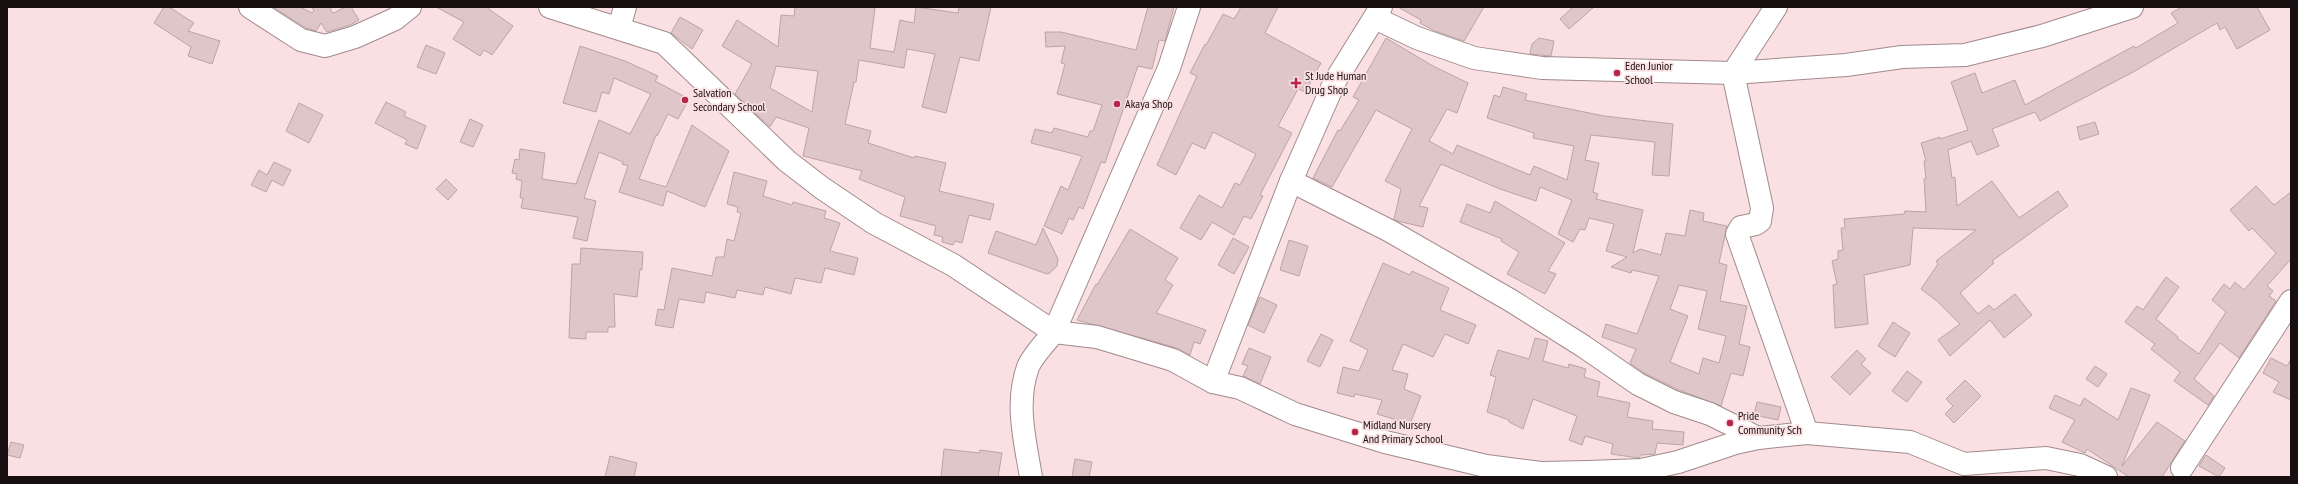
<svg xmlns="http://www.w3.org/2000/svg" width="2298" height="484" font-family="'PT Sans Narrow',sans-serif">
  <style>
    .building { fill: #dfc6c8; stroke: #bca4a5; fill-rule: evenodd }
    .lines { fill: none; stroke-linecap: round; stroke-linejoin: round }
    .minor-casing { stroke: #a18a8c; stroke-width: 24 }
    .minor { stroke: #fff; stroke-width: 22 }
    .poi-dot { fill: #b72549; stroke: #fae0e2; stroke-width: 1.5 }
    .labels { text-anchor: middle; stroke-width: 3.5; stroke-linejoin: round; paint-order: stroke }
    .poi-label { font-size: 12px; fill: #180f10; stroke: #fae0e2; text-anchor: start }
  </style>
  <rect width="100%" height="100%" fill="#fae0e2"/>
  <g class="building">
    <polygon points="164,7 169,7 194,23 188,31 220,41 212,64 188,56 191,47 154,23"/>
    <polygon points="273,7 300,7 312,13 314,11 312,7 332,7 330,10 334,13 345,7 351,7 359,20 350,25 327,32 321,23 316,31 306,28"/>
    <polygon points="436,7 486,7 513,26 492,55 484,50 480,56 453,39 464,22"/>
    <path d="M795 7H875L870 48 894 52 900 20 914 23 916 7 958 13 959 7H991L979 61 960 57 946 113 922 107 935 54 907 49 904 68 859 60 856 82H854L845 124 871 131 868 143 914 158 915 156 946 163 939 191 994 204 990 220 969 215 962 243 955 241 953 245 942 242 943 237 934 235 936 226 900 216 905 197 859 179 862 171 803 156 809 128 776 117 770 127 735 94 752 64 722 46 737 20 778 47 781 15 794 16ZM776 66 818 71 812 112 770 88Z"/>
    <polygon points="1148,7 1174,7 1165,41 1159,40 1152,69 1138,66 1105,163 1101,162 1083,209 1079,207 1073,220 1069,218 1062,234 1044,226 1061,186 1068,190 1082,156 1031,143 1035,129 1052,133 1054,128 1088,137 1090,131 1093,131 1102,105 1057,94 1065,64 1061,63 1065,46 1046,47 1045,32 1061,32 1136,50"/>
    <polygon points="1241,7 1278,7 1265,33 1321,63 1305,92 1298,89 1278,126 1292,133 1260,195 1263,196 1251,219 1244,216 1234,235 1212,222 1201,240 1180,228 1199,195 1222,208 1235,183 1240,185 1256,154 1213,132 1205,149 1192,143 1176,175 1157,165 1197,76 1190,73 1205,44 1206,45 1223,14 1234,19"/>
    <polygon points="1398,7 1484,7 1464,41 1435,31 1420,23 1421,20"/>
    <polygon points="1573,7 1594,7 1569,29 1560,19"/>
    <polygon points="2182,7 2257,7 2270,30 2237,49 2225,27 2220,30 2217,23 2135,71 2040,121 2035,112 1992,129 1999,146 1977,155 1971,141 1948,150 1952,178 1955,177 1957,206 1992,181 2019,218 2058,191 2068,206 1992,261 1994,263 1960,293 1978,314 1989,305 1994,310 2015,294 2032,315 2004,338 1990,320 1950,356 1938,340 1960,324 1937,301 1921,289 1938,264 1936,261 1976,230 1913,228 1910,265 1864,275 1868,324 1835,328 1833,285 1837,284 1832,261 1838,259 1838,251 1843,250 1841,228 1845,228 1844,219 1904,214 1905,211 1926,212 1924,179 1926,179 1924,161 1926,161 1921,143 1940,137 1940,139 1968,130 1951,82 1975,73 1982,93 2015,80 2025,105 2134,46 2136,48 2178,23 2171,13"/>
    <polygon points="680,17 703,30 692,49 671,33"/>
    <path d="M1386 38 1433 66 1468 83 1457 113 1447 109 1429 141 1453 154 1457 145 1530 175 1534 166 1567 180 1574 146 1533 138 1534 133 1487 118 1494 95 1500 97 1503 87 1527 94 1525 100 1604 116 1673 124 1669 176 1652 175 1655 142 1591 135 1585 160 1599 163 1593 192 1598 194 1596 199 1643 210 1633 253 1640 249 1661 255 1666 233 1685 236 1690 210 1704 213 1703 221 1727 226 1719 263 1727 265 1720 301 1747 306 1739 344 1750 347 1743 376 1731 373 1721 406 1679 390 1644 373 1630 363 1636 349 1602 337 1606 324 1637 334 1659 276 1632 270 1631 273 1611 267 1627 257 1606 251 1614 224 1589 218 1585 230 1580 229 1573 242 1558 234 1572 200 1540 187 1536 201 1500 189 1441 164 1419 206 1428 208 1423 227 1397 221 1394 219 1401 189 1385 181 1412 129 1376 110 1332 187 1313 178 1338 130 1340 131 1359 100 1353 97ZM1679 285 1707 291 1698 329 1726 336 1719 363 1703 358 1699 374 1670 362 1688 316 1670 309Z"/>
    <polygon points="1539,38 1554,41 1551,56 1530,54 1532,44"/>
    <polygon points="426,45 445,53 436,74 417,67"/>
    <polygon points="580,46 625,61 658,76 655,81 689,99 678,119 668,114 657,136 656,135 639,179 666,187 692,125 729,151 705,207 667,191 663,206 619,192 628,166 622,164 623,162 599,152 584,198 596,201 587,241 573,238 578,217 521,208 523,198 520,198 522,181 516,179 517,174 512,173 515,159 519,160 520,149 545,153 542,179 576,184 599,120 630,134 651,94 614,78 609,94 602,92 596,112 563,103"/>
    <polygon points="386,102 406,112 404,116 426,126 417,149 405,144 407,140 375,123"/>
    <polygon points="299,103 323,115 309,143 286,131"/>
    <polygon points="470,119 483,125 473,147 460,142"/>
    <polygon points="2095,122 2099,134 2080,140 2077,127"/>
    <polygon points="274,162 291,170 283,186 272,180 266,192 251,185 259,170 267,175"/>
    <polygon points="734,172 767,181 763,196 792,205 793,202 826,211 824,218 840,223 830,251 858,258 854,275 825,268 821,283 795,278 791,294 765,287 763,295 737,290 735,298 706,292 704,303 679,299 673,328 655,325 658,309 664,310 672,268 712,276 716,257 724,257 727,239 734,241 741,213 737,212 738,207 727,204"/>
    <polygon points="446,179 457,190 448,200 436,189"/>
    <polygon points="2256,186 2274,205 2291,192 2291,259 2267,286 2273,291 2269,296 2276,301 2239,358 2220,343 2194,379 2214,396 2208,405 2174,381 2180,372 2151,349 2155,344 2125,322 2137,306 2143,310 2166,277 2179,287 2156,319 2178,337 2177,338 2199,354 2226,312 2212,300 2224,284 2230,289 2235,282 2244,290 2276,253 2252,228 2249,231 2230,210"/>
    <polygon points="1495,201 1565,243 1548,271 1556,274 1545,294 1507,274 1519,252 1501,241 1502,239 1460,222 1467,204 1490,213"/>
    <polygon points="1043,228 1058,259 1057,266 1050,273 1047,274 988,253 996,231 1036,245"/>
    <polygon points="1130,229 1178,258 1165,280 1173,285 1156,313 1206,330 1200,344 1194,342 1190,355 1177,348 1077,320 1096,284 1097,285"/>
    <polygon points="1233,238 1249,247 1234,274 1218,265"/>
    <polygon points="1289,240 1308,246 1299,276 1280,270"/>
    <polygon points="581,248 643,252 642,270 640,269 637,297 614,294 615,327 608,327 608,332 586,332 586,339 569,338 572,264 580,264"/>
    <polygon points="1383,263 1410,275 1412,271 1449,288 1440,310 1476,325 1468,344 1445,334 1433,357 1403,344 1392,370 1408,374 1404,389 1421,396 1410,424 1377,414 1382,400 1355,394 1354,397 1337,393 1343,367 1359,371 1368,350 1350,341"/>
    <polygon points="1260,297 1277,305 1264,333 1248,325"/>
    <polygon points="1893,322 1910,333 1895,357 1878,346"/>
    <polygon points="1321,334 1333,340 1320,367 1307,361"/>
    <polygon points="1535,338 1548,341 1543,361 1568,368 1569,364 1586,369 1584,377 1600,382 1597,396 1630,403 1627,417 1653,421 1652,429 1684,432 1683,445 1657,443 1655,454 1641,455 1639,458 1611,454 1613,444 1585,436 1582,445 1569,440 1577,416 1533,399 1523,429 1509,422 1509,420 1487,412 1496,377 1490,375 1498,350 1529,359"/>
    <polygon points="1249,348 1271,357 1260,384 1243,376 1248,366 1242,364"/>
    <polygon points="1857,350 1866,359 1861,364 1871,373 1850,395 1831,377"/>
    <polygon points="2271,358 2287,366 2291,359 2291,400 2273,392 2279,382 2263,373"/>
    <polygon points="2095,366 2107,374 2098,387 2086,379"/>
    <polygon points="1907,371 1922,382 1907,402 1892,391"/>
    <polygon points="1965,380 1981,396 1954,423 1945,414 1953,406 1946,399"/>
    <polygon points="2131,388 2150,395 2122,466 2157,422 2185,441 2162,477 2129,477 2087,449 2085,453 2062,442 2075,420 2049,408 2055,395 2080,406 2084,398 2118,420"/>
    <polygon points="1757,402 1781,407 1778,420 1754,415"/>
    <polygon points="11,442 24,445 20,458 7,455"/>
    <polygon points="944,449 979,453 980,450 1002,453 998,477 941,477"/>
    <polygon points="2206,455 2225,468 2219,477 2199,466"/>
    <polygon points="610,456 637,463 634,477 605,477"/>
    <polygon points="1075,459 1092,462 1089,477 1072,477"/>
  </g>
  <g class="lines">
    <defs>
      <g id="minor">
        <polyline points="250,7 301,40 325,46 355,37 395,19 410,7"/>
        <polyline points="550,7 664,43 787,161 822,188 874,223 953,265 1054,332 1097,337 1173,360 1213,382 1240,388 1295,414 1385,442 1486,466 1541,473 1589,472 1641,470 1678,462 1735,443 1758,438 1807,433 1910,442 1964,464 2046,458 2080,465 2106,477"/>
        <polyline points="1776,7 1733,73 1762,208 1760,221 1756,224 1741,227 1737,234 1807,433"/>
        <polyline points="1375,18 1417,38 1474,58 1542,68 1733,73 1846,65 1902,57 1965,55 2042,36 2132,7"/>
        <polyline points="619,28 625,7"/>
        <polyline points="1291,181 1390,231 1510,300 1583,346 1638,384 1674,402 1710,414 1758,438"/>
        <polyline points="1213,382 1291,181 1335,81 1381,7"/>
        <polyline points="2182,468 2291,301"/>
        <path d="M1031 477C1025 441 1015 403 1028 367 1033 355 1046 342 1054 332L1169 68 1189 7"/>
      </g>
    </defs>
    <use href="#minor" class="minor-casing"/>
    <use href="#minor" class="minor"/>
  </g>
  <g class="poi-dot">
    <circle cx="1617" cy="73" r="4"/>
    <path d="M1294 77h4v4h4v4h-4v4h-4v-4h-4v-4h4z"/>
    <circle cx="685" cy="100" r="4"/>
    <circle cx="1117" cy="104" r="4"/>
    <circle cx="1730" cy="423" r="4"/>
    <circle cx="1355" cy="432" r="4"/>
  </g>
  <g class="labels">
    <g class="poi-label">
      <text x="1625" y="70">Eden Junior<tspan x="1625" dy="14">School</tspan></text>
      <text x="1305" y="80">St Jude Human<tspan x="1305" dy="14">Drug Shop</tspan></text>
      <text x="693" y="97">Salvation<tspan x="693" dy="14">Secondary School</tspan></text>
      <text x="1125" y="108">Akaya Shop</text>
      <text x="1738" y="420">Pride<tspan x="1738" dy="14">Community Sch</tspan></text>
      <text x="1363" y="429">Midland Nursery<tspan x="1363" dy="14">And Primary School</tspan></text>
    </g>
  </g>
  <rect width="2298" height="484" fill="none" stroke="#180f10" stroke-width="16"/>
</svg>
